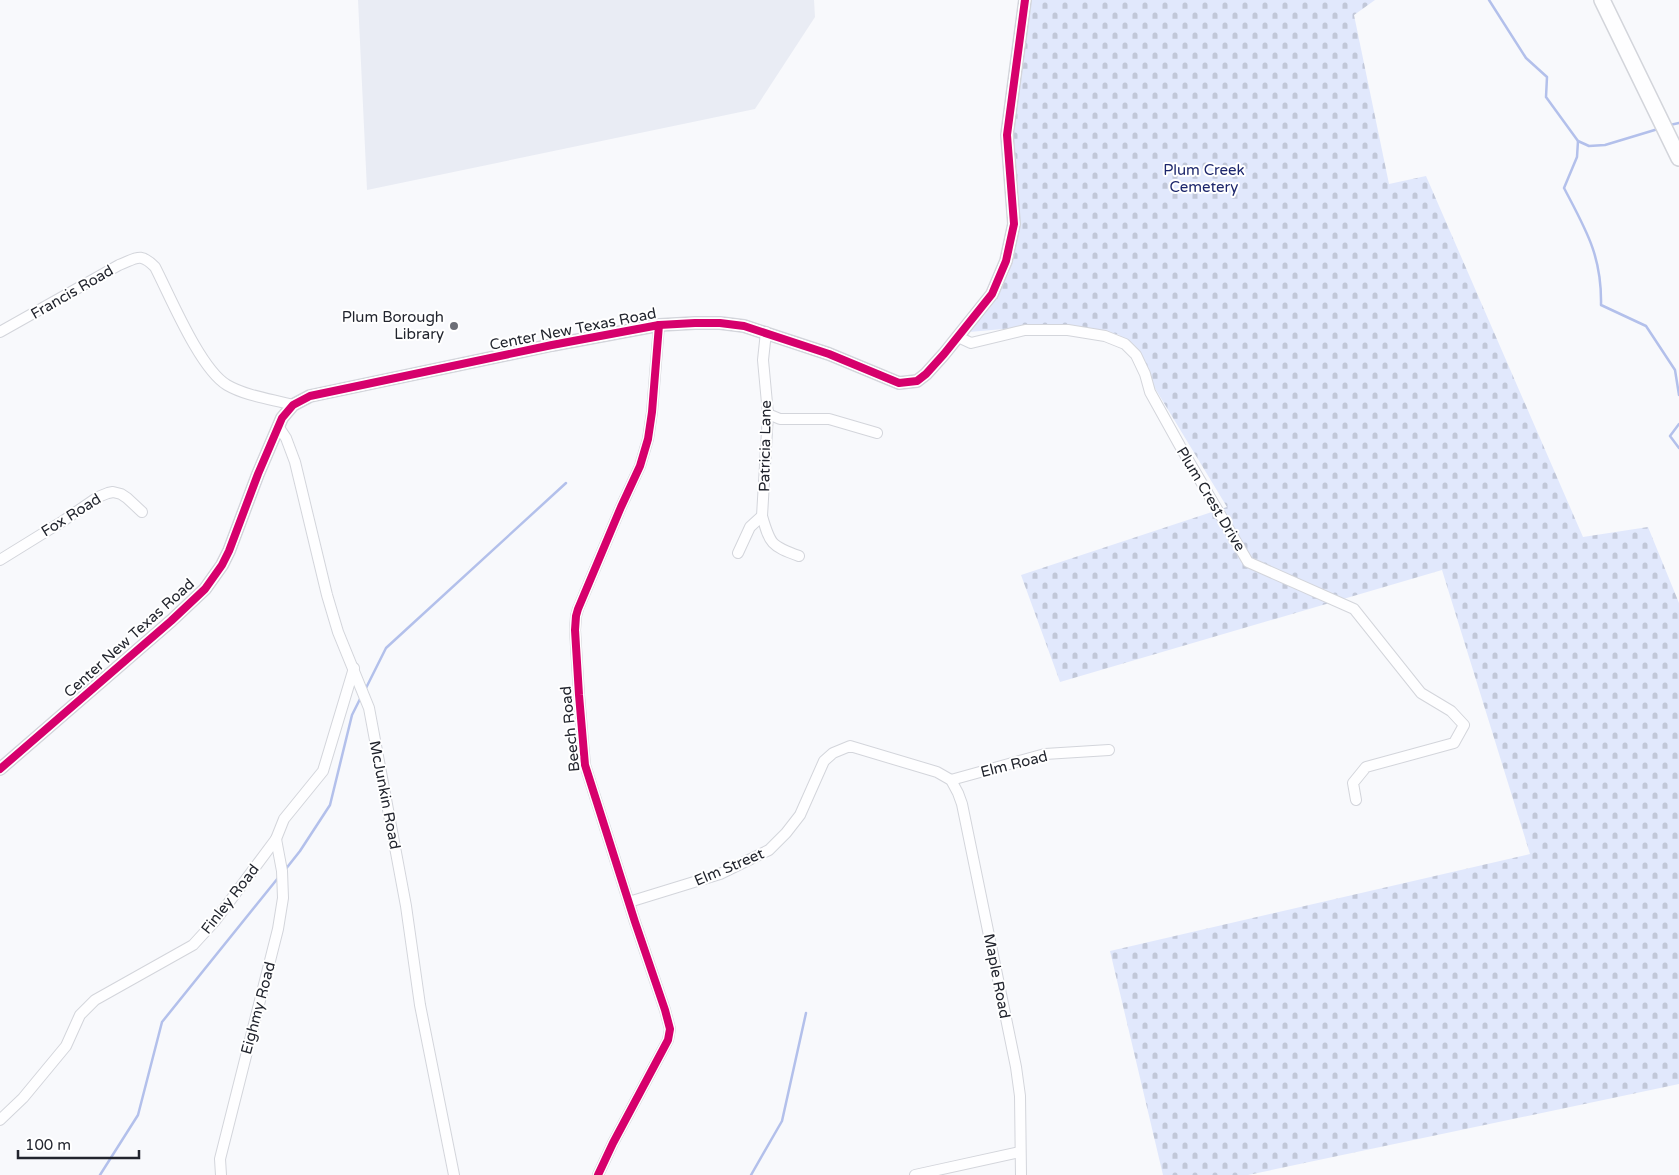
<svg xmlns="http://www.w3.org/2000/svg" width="1679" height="1175" font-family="'Varela Round',sans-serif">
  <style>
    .built { fill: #e9ecf4 }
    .cemetery { fill: url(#cemetery-stones) }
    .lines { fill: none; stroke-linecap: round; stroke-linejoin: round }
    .stream { stroke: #b3c0eb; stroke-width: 2.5 }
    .minor-casing { stroke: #d3d5db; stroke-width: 12 }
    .tertiary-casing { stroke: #d3d5db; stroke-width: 14 }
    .primary-casing { stroke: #d3d5db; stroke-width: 18 }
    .minor { stroke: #fefeff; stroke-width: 10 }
    .tertiary { stroke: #fefeff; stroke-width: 11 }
    .primary { stroke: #fefeff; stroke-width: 15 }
    .cycleway-casing { stroke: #fff; stroke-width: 11 }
    .cycleway { stroke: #d6006c; stroke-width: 8 }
    .poi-dot { fill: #6d6f76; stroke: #fff; stroke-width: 2 }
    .labels { text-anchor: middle; stroke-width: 4; stroke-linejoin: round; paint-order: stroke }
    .park-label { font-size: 15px; fill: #1d276c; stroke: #fff }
    .street-label { font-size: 15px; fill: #22252e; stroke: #fff }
    .poi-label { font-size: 15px; fill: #22252e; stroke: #fff; text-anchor: end }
  </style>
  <defs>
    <pattern id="cemetery-stones" width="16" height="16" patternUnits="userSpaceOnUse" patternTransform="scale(1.25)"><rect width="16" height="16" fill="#e1e8fc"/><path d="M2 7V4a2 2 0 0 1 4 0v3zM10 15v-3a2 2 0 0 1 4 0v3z" fill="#c1c7d8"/></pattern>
  </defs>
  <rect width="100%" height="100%" fill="#f8f9fc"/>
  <polygon class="built" points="358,0 814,0 815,17 755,109 367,190"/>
  <polygon class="cemetery" points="1030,0 1375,0 1354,15 1389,184 1426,176 1583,537 1648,527 1679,603 1679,1084 1248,1175 1163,1175 1110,951 1530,854 1442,570 1060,682 1021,575 1227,507 1150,380 1132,345 1119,335 1106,331 1066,327 1037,326 969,332 993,302 1009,273 1018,236 1019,195 1013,135"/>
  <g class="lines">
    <g class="stream">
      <polyline points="1489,0 1526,58 1547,77 1546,97 1578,141 1589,146 1605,145 1658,129"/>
      <polyline points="1670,125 1679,123"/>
      <path d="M1578 141 1577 157 1564 188C1586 230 1602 256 1601 305L1646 326 1675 370 1679 395"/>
      <polyline points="1679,424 1670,436 1679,448"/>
      <polyline points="365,690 386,648 566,483"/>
      <polyline points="285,870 300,851 330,805 352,715 361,697"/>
      <polyline points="100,1175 138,1115 162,1022 278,878"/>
      <polyline points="751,1175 782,1121 806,1013"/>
    </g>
    <defs>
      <g id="minor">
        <path d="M0 332 119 265C137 258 140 252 155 267 170 296 200 369 227 385 246 396 271 399 293 405"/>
        <polyline points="958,337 971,343 1025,330 1068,330 1105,336 1125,344 1136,355 1145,374 1150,392 1180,446 1248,562 1354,609 1421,693 1451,711 1464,725 1454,743 1366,767 1353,783 1356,800"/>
        <polyline points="768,414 780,419 829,419 877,433"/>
        <polyline points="278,426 286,438 295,462 327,595 338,632 369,708 406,906 420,1005 454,1175"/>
        <path d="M762 516C770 544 771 546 799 556"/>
        <polyline points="738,553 750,527 762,516 768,414 763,360 766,332"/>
        <polyline points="0,560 63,521 98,497 108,493 113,492 121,494 127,498 142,512"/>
        <polyline points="951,780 1045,754 1109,750"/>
        <polyline points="629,902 720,874 769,850 786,833 800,815 824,761 833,753 850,746 937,772 951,780 958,793 962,804 1016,1067 1020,1096 1021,1175"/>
        <polyline points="0,1120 23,1098 66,1046 80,1015 95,1000 193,945 215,921 276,839 284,819 323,771 354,668"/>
        <polyline points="221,1175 220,1159 278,929 283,898 282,871 276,839"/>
        <polyline points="598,1175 613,1143 668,1040 670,1029 665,1010 635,922 585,765 579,695 575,630 576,616 578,609 621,507 640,466 648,439 652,412 659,325"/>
        <polyline points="915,1175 1020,1152"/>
      </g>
      <polyline id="tertiary" points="0,769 171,621 205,589 222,565 229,551 258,474 282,418 293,405 310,396 552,345 659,325 695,323 720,323 744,326 829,354 899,383 917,381 926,374 944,354 992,294 1006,261 1014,224 1007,135 1025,0"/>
      <polyline id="primary" points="1602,0 1679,158"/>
    </defs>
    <use href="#minor" class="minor-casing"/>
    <use href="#tertiary" class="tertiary-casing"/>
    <use href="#primary" class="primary-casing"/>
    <use href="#minor" class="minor"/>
    <use href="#tertiary" class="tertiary"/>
    <use href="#primary" class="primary"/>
    <defs>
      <g id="cycleway">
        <polyline points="0,769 171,621 205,589 222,565 229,551 258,474 282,418 293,405 310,396 552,345 659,325 695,323 720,323 744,326 829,354 899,383 917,381 926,374 944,354 992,294 1006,261 1014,224 1007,135 1025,0"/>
        <polyline points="598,1175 613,1143 668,1040 670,1029 665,1010 635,922 585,765 579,695 575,630 576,616 578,609 621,507 640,466 648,439 652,412 659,325"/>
      </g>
    </defs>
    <use href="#cycleway" class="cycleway-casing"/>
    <use href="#cycleway" class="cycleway"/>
  </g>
  <circle class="poi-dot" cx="454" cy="326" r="5"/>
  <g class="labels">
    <g class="park-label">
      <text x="1204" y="175">Plum Creek<tspan x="1204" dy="17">Cemetery</tspan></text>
    </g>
    <g class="street-label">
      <text transform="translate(72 292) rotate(-30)" y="5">Francis Road</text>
      <text transform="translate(573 329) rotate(-11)" y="5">Center New Texas Road</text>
      <text transform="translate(765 446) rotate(-89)" y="5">Patricia Lane</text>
      <text transform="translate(1211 499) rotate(59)" y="5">Plum Crest Drive</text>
      <text transform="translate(71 515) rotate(-32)" y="5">Fox Road</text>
      <text transform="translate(129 638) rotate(-42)" y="5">Center New Texas Road</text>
      <text transform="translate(570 729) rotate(-96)" y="5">Beech Road</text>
      <text transform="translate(1014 764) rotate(-14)" y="5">Elm Road</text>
      <text transform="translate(385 795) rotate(79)" y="5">McJunkin Road</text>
      <text transform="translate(729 867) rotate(-23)" y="5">Elm Street</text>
      <text transform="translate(230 899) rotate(-52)" y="5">Finley Road</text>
      <text transform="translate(997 976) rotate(79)" y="5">Maple Road</text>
      <text transform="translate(258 1008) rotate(-75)" y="5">Eighmy Road</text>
    </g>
    <g class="poi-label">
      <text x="444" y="322">Plum Borough<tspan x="444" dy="17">Library</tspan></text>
    </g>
  </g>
  <path d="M18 1150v8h121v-8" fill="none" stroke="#22252e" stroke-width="2.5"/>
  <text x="25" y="1150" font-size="15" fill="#22252e" stroke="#ffffff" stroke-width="4" paint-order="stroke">100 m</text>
</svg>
